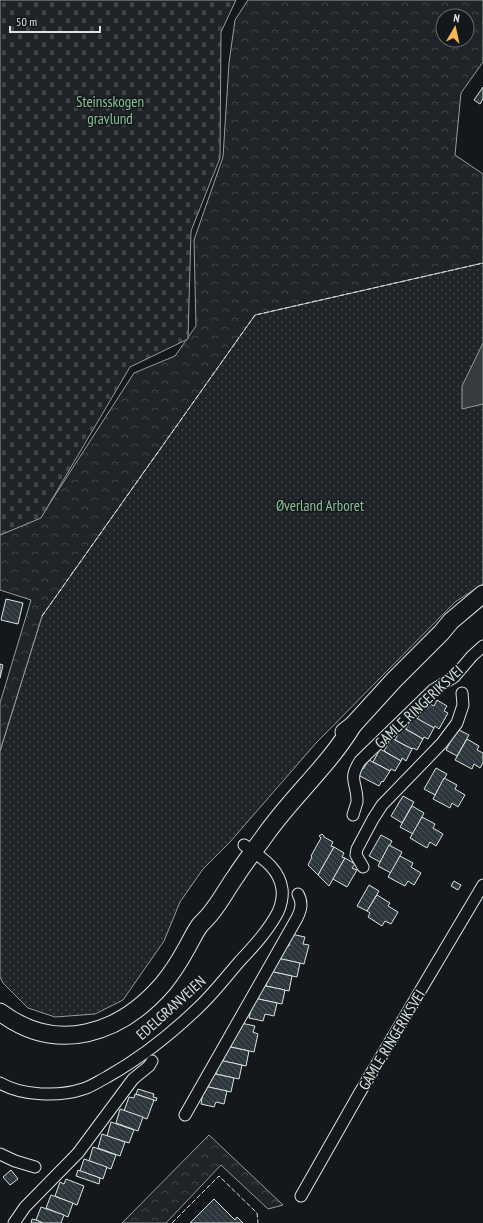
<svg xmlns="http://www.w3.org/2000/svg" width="483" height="1223" font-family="'PT Sans Narrow',sans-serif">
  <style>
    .grass { fill: url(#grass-dots); stroke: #939e99 }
    .forest { fill: url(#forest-crowns); stroke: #939e99; fill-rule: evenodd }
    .cemetery { fill: url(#cemetery-stones); stroke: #939e99 }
    .water { fill: #363b3e; stroke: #939e99 }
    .building { fill: url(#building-back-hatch); stroke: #d8e6dc }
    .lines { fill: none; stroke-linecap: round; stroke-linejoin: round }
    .street-casing { stroke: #d8e6dc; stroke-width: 13 }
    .primary-casing { stroke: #d8e6dc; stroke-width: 19 }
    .street { stroke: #14181c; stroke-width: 11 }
    .primary { stroke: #14181c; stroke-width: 17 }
    .fence { stroke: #d8e6dc; stroke-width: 1; stroke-dasharray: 5 2; stroke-linecap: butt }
    .labels { text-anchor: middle; stroke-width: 3; stroke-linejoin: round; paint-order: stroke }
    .park-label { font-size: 15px; fill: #8ac095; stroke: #14181c }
    .street-label { font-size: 15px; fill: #d8e6dc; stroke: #14181c }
  </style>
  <defs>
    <pattern id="grass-dots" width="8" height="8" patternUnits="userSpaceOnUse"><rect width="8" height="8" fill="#202428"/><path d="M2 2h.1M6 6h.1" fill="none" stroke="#404447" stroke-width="1.8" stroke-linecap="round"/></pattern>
    <pattern id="forest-crowns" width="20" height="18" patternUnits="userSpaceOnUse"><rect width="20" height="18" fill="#202428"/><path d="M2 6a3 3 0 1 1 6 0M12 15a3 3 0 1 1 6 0" fill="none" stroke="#404447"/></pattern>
    <pattern id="cemetery-stones" width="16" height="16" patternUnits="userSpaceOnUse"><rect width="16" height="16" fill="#202428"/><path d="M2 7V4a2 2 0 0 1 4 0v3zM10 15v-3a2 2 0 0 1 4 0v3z" fill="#404447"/></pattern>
    <pattern id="building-back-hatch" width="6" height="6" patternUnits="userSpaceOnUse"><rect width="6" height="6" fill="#2c363c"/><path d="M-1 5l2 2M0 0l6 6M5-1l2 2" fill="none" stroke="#4a5358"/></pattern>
  </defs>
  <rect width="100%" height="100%" fill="#14181c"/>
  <polygon class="grass" points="483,263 483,584 455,602 316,743 230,842 203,869 180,902 164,941 123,1000 95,1014 55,1017 28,1008 3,983 0,977 0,751 42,616 255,315"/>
  <g class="forest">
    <path d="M248 0H483V62L461 93 455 155 483 174V263L255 315 42 616 0 751V703L31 600 0 590V535L41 517 134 373 175 356 196 326 194 240 223 157 229 63 235 20ZM443 16H467V40H443Z"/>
    <polygon points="209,1135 283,1205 268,1209 221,1165 166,1223 122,1223"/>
  </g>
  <polygon class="cemetery" points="0,0 236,0 221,32 220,158 191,231 188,339 130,367 41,518 0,535"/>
  <polygon class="water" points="483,343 483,404 462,409 462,386"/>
  <g class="building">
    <polygon points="483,87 483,99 480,104 474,100"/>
    <polygon points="6,599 23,603 18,624 1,620"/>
    <polygon points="0,664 3,665 0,678"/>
    <polygon points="437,700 447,706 444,711 448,713 439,729 435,726 434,728 417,719 424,706 428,708 430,704 434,706"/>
    <polygon points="413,716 434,728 428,739 424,737 423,739 406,729"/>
    <polygon points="402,727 423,739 417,750 413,748 412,749 395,740"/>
    <polygon points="457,729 469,735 457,756 446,750"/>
    <polygon points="391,738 412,749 406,761 402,758 401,761 384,751"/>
    <polygon points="467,739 479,746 477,750 483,753 483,763 480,768 474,764 472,769 455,760"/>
    <polygon points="380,749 401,761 395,771 391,769 390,771 373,762"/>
    <polygon points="369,760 390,771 383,782 382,781 379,786 358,775 362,768 363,769"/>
    <polygon points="436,768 447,774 435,795 424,789"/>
    <polygon points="444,778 457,785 455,789 465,795 458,807 452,803 450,808 433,799"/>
    <polygon points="403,796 414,802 402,823 391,816"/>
    <polygon points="412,806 424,813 413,834 400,827"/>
    <polygon points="422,817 435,824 433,828 443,834 436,846 430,842 427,848 410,838"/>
    <polygon points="322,834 324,836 324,837 333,842 331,846 334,847 318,875 308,865 312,857 311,856 321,838 319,836"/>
    <polygon points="381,835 392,841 380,862 369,856"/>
    <polygon points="389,845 402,852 391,873 378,866"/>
    <polygon points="334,847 344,853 342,857 345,858 329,886 318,875"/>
    <polygon points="400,856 413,863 411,867 421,873 414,885 408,881 405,886 388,877"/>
    <polygon points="345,858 355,864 352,868 357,870 347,887 333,879"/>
    <polygon points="454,881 461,885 458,890 451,886"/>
    <polygon points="369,885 379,891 367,911 357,906"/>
    <polygon points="377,895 390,903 388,906 398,912 391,924 385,921 382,926 368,917 370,913 367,911"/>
    <polygon points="291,934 305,937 303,944 309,945 304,964 281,959 284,945 289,946"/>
    <polygon points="277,958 300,963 297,977 273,972"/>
    <polygon points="269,971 292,976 289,991 266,986"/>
    <polygon points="261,985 285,990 282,1004 258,999"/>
    <polygon points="254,998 277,1003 274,1016 265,1014 263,1021 249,1018"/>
    <polygon points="241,1023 255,1026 253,1032 258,1034 254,1052 231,1047 234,1033 238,1034"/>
    <polygon points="226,1046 249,1051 246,1066 223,1061"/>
    <polygon points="219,1060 242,1065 239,1079 216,1074"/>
    <polygon points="211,1073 234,1078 231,1092 208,1087"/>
    <polygon points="204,1086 227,1091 224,1104 216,1102 214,1107 201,1104"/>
    <polygon points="138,1089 154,1094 153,1097 157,1098 156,1101 136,1094"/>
    <polygon points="135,1094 154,1100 147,1119 124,1111 129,1097 134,1098"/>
    <polygon points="120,1109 143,1117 138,1131 116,1123"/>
    <polygon points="111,1122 134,1130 129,1143 107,1136"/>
    <polygon points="102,1134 125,1142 120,1156 98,1148"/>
    <polygon points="93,1147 116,1155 111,1169 89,1161"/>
    <polygon points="84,1159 107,1167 103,1179 80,1171"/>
    <polygon points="11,1170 18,1179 10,1185 3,1177"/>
    <polygon points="78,1170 100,1178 99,1184 76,1176"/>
    <polygon points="66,1179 84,1186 77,1205 55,1196 60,1182 64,1184"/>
    <polygon points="51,1195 73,1203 68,1217 46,1208"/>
    <polygon points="214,1199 235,1220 237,1217 243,1223 190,1223"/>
    <polygon points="41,1207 64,1215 61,1223 43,1223 36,1220"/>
    <polygon points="32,1219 36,1220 43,1223 31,1223"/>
  </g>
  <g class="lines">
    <defs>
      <g id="street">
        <path d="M353 815C354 811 356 806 357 802 358 783 347 781 360 761L433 690 454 677 472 656 483 646"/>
        <polyline points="363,867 356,855 357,849 373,819 382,805 442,743 457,723 463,705 462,693"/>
        <path d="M0 1083C22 1096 59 1097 83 1089 91 1087 99 1081 107 1077 139 1059 172 1033 198 1008 213 994 226 977 239 962 253 947 268 931 278 912 281 906 283 896 282 889 279 867 260 857 244 845"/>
        <path d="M185 1115 297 918C301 910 303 903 298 894"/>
        <polyline points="0,1154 15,1161 35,1167"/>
        <polyline points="301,1196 359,1094 483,885"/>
        <polyline points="14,1223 25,1207 78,1153 133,1079 149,1066 152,1061"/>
      </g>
      <g id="primary">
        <polyline points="344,732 353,725 394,680 441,633 451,621 483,594"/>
        <path d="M0 1012C57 1055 120 1034 163 984 171 974 179 962 185 951 190 943 194 933 200 925 205 920 210 915 214 909 222 899 228 887 236 876 245 862 256 848 266 834 293 796 329 765 353 725"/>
      </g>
    </defs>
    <use href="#street" class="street-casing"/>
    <use href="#primary" class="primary-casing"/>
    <use href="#street" class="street"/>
    <use href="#primary" class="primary"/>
    <g class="fence">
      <polyline points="42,616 255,315 483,263"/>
      <polyline points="172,1223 219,1176 257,1213 258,1223"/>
    </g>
  </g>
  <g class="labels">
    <g class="park-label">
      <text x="110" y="107">Steinsskogen<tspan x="110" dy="17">gravlund</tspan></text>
      <text x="320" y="511">Øverland Arboret</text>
    </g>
    <g class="street-label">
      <text transform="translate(419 707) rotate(-43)" y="5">GAMLE RINGERIKSVEI</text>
      <text transform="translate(171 1008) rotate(-42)" y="5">EDELGRANVEIEN</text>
      <text transform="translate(392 1040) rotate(-59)" y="5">GAMLE RINGERIKSVEI</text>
    </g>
  </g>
  <g transform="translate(455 28) rotate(9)"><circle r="19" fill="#14181c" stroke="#626a69"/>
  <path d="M0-3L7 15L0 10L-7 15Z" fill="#ffb74d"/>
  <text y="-6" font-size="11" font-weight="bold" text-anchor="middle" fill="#d8e6dc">N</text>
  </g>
  <path d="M10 26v6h90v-6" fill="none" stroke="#d8e6dc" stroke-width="2"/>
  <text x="16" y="26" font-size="12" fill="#d8e6dc" stroke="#14181c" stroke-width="3" paint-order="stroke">50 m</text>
</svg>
